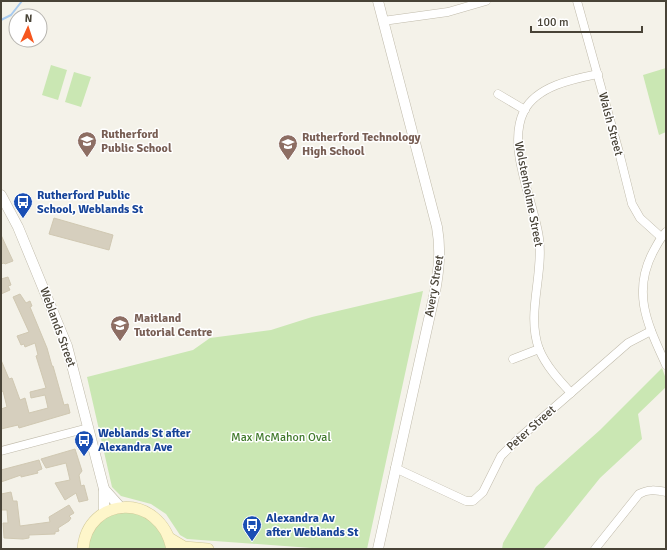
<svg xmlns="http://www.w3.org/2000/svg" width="667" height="550" font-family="Signika,sans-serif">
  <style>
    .green { fill: #cae7b3 }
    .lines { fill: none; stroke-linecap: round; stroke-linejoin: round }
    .stream { stroke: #a7caef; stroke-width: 2 }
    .building { fill: #d6cfbe; stroke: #d0c8b2 }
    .minor-casing { stroke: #c0bbab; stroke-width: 9 }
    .tertiary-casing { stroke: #c0bbab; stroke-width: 11 }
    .secondary-casing { stroke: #d3ca99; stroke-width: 12 }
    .minor { stroke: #fff; stroke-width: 8 }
    .tertiary { stroke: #fff; stroke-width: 10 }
    .secondary { stroke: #fef6ca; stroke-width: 11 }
    .labels { text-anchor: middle; stroke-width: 3; stroke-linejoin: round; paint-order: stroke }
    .street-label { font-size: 12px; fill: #484337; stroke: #fff }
    .education-label { font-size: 12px; font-weight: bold; fill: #785e54; stroke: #fff; text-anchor: start }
    .transit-label { font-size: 12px; font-weight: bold; fill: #164399; stroke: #fff; text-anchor: start }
    .park-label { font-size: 12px; fill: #40792b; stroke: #fff }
  </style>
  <rect width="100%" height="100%" fill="#f4f2e9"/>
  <g class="green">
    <polygon points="51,65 67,70 58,100 42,95"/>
    <polygon points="666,68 666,132 659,135 643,75"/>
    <polygon points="74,72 91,77 81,107 65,102"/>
    <polygon points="423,291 367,549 325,549 187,539 180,535 166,514 151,504 121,496 112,487 87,377 193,350 210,338 271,330 312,317"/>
    <polygon points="662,368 666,379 666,387 638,414 642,439 600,478 543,549 502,549 503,543 536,487 600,430"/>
    <path d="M123 511C148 514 161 524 166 549H86L91 531 110 514Z"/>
  </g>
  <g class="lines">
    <polyline class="stream" points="1,20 11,15 22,1"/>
  </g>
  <g class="building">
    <polygon points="54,218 113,235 109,250 49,234"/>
    <polygon points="1,235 13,261 5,264 4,263 1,264"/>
    <polygon points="8,277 11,285 8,286 10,290 1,294 1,279"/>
    <polygon points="20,294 26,303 30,301 32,306 30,307 47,348 52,366 53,366 64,405 68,404 70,413 19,428 18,425 1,429 1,409 7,407 3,391 1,392 1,360 9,379 12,378 20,400 25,398 29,413 48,408 45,395 31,398 30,392 46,388 36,356 38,355 35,343 25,347 24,344 21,345 17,336 29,332 13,297"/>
    <polygon points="75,449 82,471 79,475 81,486 84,485 88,500 79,502 76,493 65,500 55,483 70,480 66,463 46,468 41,459"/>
    <polygon points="39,460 42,469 37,471 38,473 21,477 21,475 1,482 1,470"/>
    <polygon points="11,492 13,501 17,501 20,526 50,522 49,517 69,505 74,513 69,516 71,518 69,521 58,528 59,531 55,532 55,534 29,535 29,538 23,539 4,538 3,523 8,523 7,510 1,510 1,494"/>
  </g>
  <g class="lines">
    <defs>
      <g id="minor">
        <polyline points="577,1 619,152 632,204 640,218 661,237"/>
        <polyline points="383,21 448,12 486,1"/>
        <polyline points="498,94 525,110"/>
        <path d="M666 232C660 238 657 245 653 252 631 294 649 327 666 365"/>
        <polyline points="513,359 539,349"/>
        <path d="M571 393C559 380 546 366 539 349 526 313 544 275 539 238 534 201 506 147 524 111 537 86 573 79 598 74"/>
        <polyline points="1,451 88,428"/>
        <polyline points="395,468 466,501 473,501 483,492 501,456 517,440 628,343 651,331"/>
        <path d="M595 549 639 494C648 489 656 490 666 492"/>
      </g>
      <g id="tertiary">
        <path d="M378 1 437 227C441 250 439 269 435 292L378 549"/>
        <polyline points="1,195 18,227 67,346 104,489 104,513"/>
        <polyline points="104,489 121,508"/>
      </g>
      <g id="secondary">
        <polyline points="169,538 184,547 208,549"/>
        <path d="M83 549C87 496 160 491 172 549"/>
      </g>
    </defs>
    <use href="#minor" class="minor-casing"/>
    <use href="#tertiary" class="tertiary-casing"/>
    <use href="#secondary" class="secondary-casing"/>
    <use href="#minor" class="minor"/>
    <use href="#tertiary" class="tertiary"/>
    <use href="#secondary" class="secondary"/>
  </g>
  <defs>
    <symbol id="school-pin" viewBox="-11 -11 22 30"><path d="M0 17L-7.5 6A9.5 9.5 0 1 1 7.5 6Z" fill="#8d6e63" stroke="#fff"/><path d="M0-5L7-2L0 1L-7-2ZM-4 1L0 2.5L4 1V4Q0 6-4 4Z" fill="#fff"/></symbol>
    <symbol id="bus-pin" viewBox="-11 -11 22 30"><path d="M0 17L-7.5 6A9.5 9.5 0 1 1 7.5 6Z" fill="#1a4fb4" stroke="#fff"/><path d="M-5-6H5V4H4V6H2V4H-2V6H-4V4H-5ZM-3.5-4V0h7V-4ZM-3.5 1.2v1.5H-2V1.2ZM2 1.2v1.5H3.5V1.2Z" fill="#fff"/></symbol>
  </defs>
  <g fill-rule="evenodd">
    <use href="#school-pin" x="76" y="130" width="22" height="30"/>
    <use href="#school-pin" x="277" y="133" width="22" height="30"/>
    <use href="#bus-pin" x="12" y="191" width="22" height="30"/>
    <use href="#school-pin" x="109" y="314" width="22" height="30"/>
    <use href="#bus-pin" x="73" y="429" width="22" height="30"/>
    <use href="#bus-pin" x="241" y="514" width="22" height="30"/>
  </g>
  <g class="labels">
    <g class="street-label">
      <text transform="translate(611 124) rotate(75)" y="4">Walsh Street</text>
      <text transform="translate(529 194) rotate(79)" y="4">Wolstenholme Street</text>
      <text transform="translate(434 286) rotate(-80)" y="4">Avery Street</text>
      <text transform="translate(58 327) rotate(70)" y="4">Weblands Street</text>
      <text transform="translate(531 428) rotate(-42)" y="4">Peter Street</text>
    </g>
    <g class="education-label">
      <text x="101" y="138">Rutherford<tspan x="101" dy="14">Public School</tspan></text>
      <text x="302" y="141">Rutherford Technology<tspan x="302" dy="14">High School</tspan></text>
      <text x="134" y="322">Maitland<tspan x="134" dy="14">Tutorial Centre</tspan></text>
    </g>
    <g class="transit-label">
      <text x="37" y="199">Rutherford Public<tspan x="37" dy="14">School, Weblands St</tspan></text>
      <text x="98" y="437">Weblands St after<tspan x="98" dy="14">Alexandra Ave</tspan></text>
      <text x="266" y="522">Alexandra Av<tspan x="266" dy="14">after Weblands St</tspan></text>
    </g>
    <g class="park-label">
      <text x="281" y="441">Max McMahon Oval</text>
    </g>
  </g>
  <rect width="667" height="550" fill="none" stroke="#484337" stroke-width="4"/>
  <g transform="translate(28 28) rotate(3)"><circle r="19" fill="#ffffff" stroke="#b6b4af"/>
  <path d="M0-3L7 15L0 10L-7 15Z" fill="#f6561e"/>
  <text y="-6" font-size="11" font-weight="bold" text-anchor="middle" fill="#484337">N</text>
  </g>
  <path d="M531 26v6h111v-6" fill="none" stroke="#484337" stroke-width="2"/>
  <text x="537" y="26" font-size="12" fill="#484337" stroke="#ffffff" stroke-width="3" paint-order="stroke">100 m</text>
</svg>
